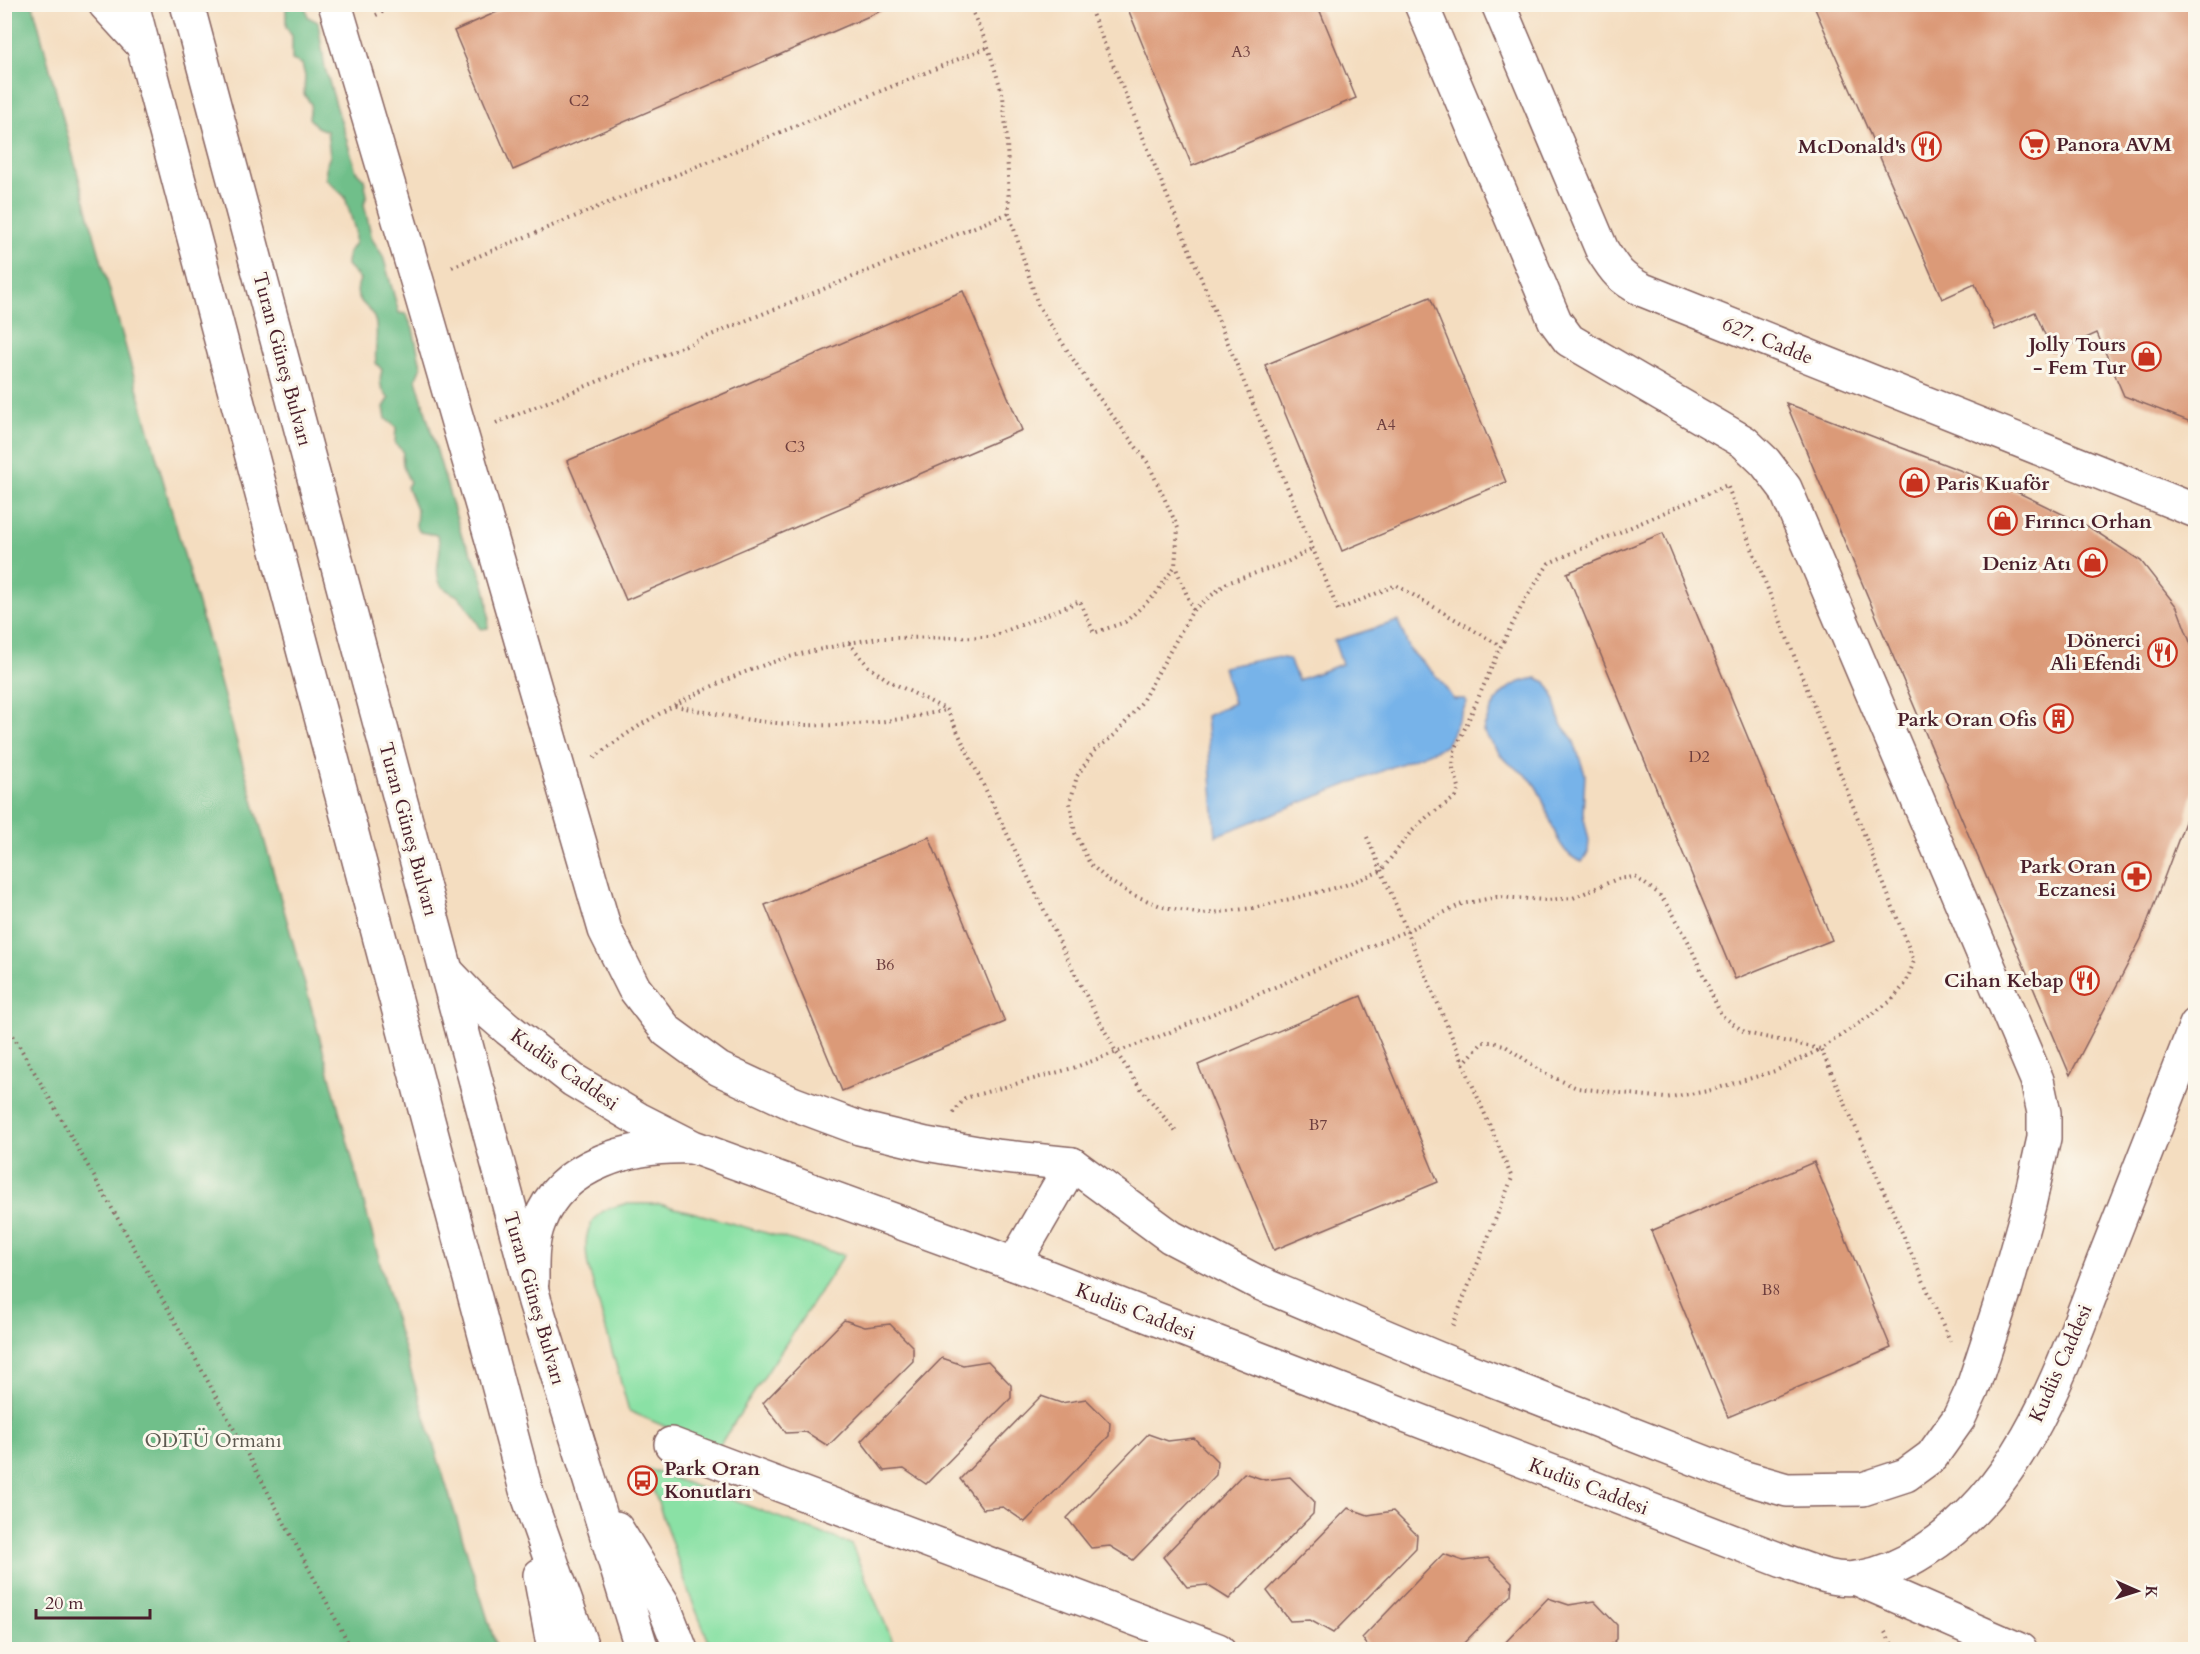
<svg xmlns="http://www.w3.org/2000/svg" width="2200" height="1654" font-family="Cardo,serif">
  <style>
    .green { fill: #8ae1a5; stroke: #6a8068; stroke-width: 1.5 }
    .forest { fill: #6fbf8a; stroke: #5c6f5a; stroke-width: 1.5 }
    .water { fill: #77b3e9; stroke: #60698a; stroke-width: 1.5 }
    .building { fill: #db9a78 }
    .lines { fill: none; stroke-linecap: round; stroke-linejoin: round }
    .minor-casing { stroke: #86625f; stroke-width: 36 }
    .major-casing { stroke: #86625f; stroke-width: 36 }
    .path { stroke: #86625f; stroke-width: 4; stroke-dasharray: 1.5 4.5; stroke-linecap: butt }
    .minor { stroke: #fff; stroke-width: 33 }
    .major { stroke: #fff; stroke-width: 33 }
    .labels { text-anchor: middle; stroke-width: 6; stroke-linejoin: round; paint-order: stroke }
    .number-label { font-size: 16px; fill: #6e3e3e }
    .poi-label { font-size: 20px; font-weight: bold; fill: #4a1f2b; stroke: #fbf7ec; text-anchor: end }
    .street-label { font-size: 20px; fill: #4a1f2b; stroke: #fbf7ec }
    .park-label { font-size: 20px; fill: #5d5950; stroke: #fbf7ec }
  </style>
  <rect width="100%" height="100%" fill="#fbf7ec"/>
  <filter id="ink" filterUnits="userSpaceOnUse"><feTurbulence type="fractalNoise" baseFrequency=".0167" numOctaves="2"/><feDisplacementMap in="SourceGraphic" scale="12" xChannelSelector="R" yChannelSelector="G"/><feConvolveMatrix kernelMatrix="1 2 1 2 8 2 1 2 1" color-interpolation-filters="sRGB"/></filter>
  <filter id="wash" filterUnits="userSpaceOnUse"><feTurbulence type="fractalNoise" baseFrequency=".008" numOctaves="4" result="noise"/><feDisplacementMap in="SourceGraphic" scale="24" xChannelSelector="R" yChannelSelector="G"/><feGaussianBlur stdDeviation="1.35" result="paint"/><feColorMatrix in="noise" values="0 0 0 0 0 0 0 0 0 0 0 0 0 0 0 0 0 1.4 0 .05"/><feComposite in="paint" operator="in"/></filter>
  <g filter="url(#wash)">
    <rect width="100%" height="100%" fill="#f4ddc0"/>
    <g class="green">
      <path d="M625 1204H659L695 1213 844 1255 717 1449 629 1411 588 1266C585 1247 583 1225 602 1212 608 1208 618 1206 625 1204Z"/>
      <polygon points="646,1468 851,1544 896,1649 712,1649 690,1596"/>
    </g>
    <g class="forest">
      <polygon points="33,5 90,220 316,1024 398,1330 497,1649 5,1649 4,5"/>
      <path d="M286 5H305L308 17 318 22 325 68 356 171 364 179 367 195 364 204 372 239 383 256 399 313 406 314 413 329 421 366 416 379 462 537C479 561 492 598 488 628L481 629C475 619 468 606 460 598 451 590 440 592 438 576 435 561 444 552 437 535L420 532 416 526 417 511 407 487 410 482C404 471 401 463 403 451L395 444 396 427 386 419 384 407 389 399C381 389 378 383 382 370L376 363C374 349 379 333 375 320 370 303 350 304 360 279L347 265 348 253 355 243V230L345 197 326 179V166L330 156 327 131 317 127 309 118 311 104 304 94 305 76 302 64 292 60V36L286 27Z"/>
    </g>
    <g class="water">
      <polygon points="1398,621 1410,650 1441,681 1453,699 1465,699 1467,702 1446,746 1216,836 1206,716 1234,703 1223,667 1275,657 1289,659 1298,680 1342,664 1334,641"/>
      <path d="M1537 678 1546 682 1553 693 1561 724 1573 739 1585 774 1583 814 1589 840 1588 852 1582 862C1552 853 1551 808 1535 785 1529 775 1518 770 1510 764 1499 755 1491 743 1483 731 1493 700 1503 683 1537 678Z"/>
    </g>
    <g id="blocks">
      <g class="building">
        <polygon points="515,4 897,4 513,170 454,31"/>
        <polygon points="1126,4 1317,4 1356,98 1192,166"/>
        <polygon points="1813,4 2196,4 2196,424 2124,396 2097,333 2053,353 2035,312 1995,330 1975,284 1942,299"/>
        <polygon points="963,291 1022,430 626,600 567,461"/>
        <polygon points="1430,297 1506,482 1342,551 1265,365"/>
        <polygon points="1786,403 2019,493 2089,527 2141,561 2177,607 2196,658 2196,781 2185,822 2141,939 2070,1075"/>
        <polygon points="1663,533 1832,940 1735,979 1567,573"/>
        <polygon points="929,837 1005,1022 842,1091 765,905"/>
        <polygon points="1361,996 1438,1182 1274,1250 1198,1065"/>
        <polygon points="1814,1162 1891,1348 1728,1417 1651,1231"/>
        <polygon points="844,1320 865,1327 890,1324 913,1347 913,1361 828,1446 806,1432 786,1433 763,1403"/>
        <polygon points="942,1358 963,1365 988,1361 1011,1385 1011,1398 926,1484 904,1469 884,1471 861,1441"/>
        <polygon points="1041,1396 1061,1403 1086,1399 1110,1423 1109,1436 1025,1522 1003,1507 983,1509 960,1479"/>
        <polygon points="1148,1434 1168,1441 1194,1438 1217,1461 1216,1475 1133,1560 1110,1546 1091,1548 1067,1518"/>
        <polygon points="1244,1473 1265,1480 1290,1477 1314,1501 1313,1514 1229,1599 1207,1585 1187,1587 1163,1557"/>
        <polygon points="1348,1508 1368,1515 1393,1511 1417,1535 1416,1548 1333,1633 1310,1620 1290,1621 1267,1591"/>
        <polygon points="1443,1554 1463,1561 1488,1558 1512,1582 1511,1595 1457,1650 1371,1650 1362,1638"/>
        <polygon points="1548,1598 1569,1605 1594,1601 1617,1625 1617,1639 1606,1650 1498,1650"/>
      </g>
    </g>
  </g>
  <g filter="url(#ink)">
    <use href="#blocks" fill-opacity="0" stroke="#86625f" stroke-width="1.5"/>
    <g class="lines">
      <defs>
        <g id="minor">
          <polyline points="335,4 417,281 605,930 634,988 667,1031 719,1069 792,1103 859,1128 926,1144 995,1156 1072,1164 1171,1237 1259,1283 1439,1359 1742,1477 1787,1490 1863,1489 1906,1475 1932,1456 1959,1418 1972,1390 2006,1287 2029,1205 2044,1138 2044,1113 2037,1080 1785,488 1765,462 1744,442 1569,340 1555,321 1421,4"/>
          <path d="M1498 4 1602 250C1615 271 1621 279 1643 290L2196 511"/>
          <path d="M448 973 471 997 508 1029 573 1080 638 1119 693 1147 1014 1264 1783 1561C1806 1569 1832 1582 1858 1578 1882 1574 1904 1564 1924 1551 2027 1486 2064 1361 2106 1254 2136 1178 2166 1101 2196 1025"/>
          <polyline points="1014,1264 1072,1164"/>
          <path d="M532 1282C532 1262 531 1242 539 1222 562 1162 634 1145 691 1147"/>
          <polyline points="671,1444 1218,1650"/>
          <polyline points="1855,1578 2020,1650"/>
        </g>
        <g id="major">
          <polyline points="105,4 139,41"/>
          <polyline points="132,4 526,1490 583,1650"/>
          <polyline points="187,4 535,1302 642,1650"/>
          <polyline points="616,1528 663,1604 681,1650"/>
          <polyline points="540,1575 554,1650"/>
        </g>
      </defs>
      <use href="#minor" class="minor-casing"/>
      <use href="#major" class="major-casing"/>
      <g class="path">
        <polyline points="1088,4 1338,610 1396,585 1501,646"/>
        <polyline points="376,15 400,4"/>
        <polyline points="452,267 988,47"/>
        <polyline points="496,423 1009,213"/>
        <polyline points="1193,610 1227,583 1287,562 1313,548"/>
        <polyline points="849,643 878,638 991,637 1080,601 1094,633 1125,622 1155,595 1175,566 1178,528 1148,463 1091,387 1038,305 1009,213 1007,140 1003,96 988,47 969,4"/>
        <path d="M675 706C708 712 742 720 776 723 833 729 890 723 946 710"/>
        <path d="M594 758C645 717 721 677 786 658 806 652 828 648 849 643L869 667 891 682 947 710 1079 982 1116 1052 1139 1086 1176 1132"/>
        <polyline points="1367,837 1512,1178 1452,1327"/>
        <path d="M4 1020C125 1227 240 1438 352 1650"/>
        <polyline points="1463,1064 1483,1042 1492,1042 1504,1045 1544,1073 1577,1088 1665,1098 1708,1091 1775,1071 1821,1049 1950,1341"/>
        <polyline points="953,1113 965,1098 1073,1068 1163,1035 1406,931 1462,904 1497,897 1547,900 1573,898 1617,879 1635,877 1658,893 1672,912 1688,941 1721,1015 1746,1033 1821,1049 1891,1001 1906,983 1914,961 1727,485 1549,563 1526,598 1501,646 1454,753 1453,768 1459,787 1456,797 1428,816 1410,833 1381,871 1343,886 1253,908 1203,914 1163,907 1131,894 1108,880 1090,864 1075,833 1070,803 1077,776 1094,751 1117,733 1141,703 1193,610 1175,566"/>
        <polyline points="1885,1632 1895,1650"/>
      </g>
      <use href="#minor" class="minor"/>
      <use href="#major" class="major"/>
    </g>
  </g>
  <defs>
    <symbol id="supermarket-ring" viewBox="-11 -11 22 22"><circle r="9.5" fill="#fbf7ec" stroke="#c8321e" stroke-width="1.5"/><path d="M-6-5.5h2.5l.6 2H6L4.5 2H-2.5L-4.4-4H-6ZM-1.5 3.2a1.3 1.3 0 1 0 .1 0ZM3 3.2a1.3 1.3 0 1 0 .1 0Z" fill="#c8321e"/></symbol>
    <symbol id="restaurant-ring" viewBox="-11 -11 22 22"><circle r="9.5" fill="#fbf7ec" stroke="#c8321e" stroke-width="1.5"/><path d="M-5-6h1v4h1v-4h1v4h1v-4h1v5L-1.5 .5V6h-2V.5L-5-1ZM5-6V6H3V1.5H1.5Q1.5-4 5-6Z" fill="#c8321e"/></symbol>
    <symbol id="shop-ring" viewBox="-11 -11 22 22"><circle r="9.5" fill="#fbf7ec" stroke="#c8321e" stroke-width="1.5"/><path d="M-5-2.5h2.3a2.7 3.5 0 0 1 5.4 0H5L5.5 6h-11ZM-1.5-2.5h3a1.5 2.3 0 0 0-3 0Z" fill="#c8321e"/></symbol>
    <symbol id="building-ring" viewBox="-11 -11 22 22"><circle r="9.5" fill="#fbf7ec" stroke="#c8321e" stroke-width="1.5"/><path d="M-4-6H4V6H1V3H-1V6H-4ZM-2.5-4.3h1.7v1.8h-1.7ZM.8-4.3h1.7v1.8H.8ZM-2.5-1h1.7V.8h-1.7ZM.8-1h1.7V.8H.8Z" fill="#c8321e"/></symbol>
    <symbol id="pharmacy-ring" viewBox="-11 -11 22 22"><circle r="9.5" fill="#fbf7ec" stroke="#c8321e" stroke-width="1.5"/><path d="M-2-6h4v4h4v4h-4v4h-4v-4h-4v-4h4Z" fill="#c8321e"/></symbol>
    <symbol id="bus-ring" viewBox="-11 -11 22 22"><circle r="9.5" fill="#fbf7ec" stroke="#c8321e" stroke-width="1.5"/><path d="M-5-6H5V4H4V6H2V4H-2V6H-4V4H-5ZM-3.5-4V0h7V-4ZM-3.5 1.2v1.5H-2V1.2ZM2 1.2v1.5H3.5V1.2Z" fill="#c8321e"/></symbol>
  </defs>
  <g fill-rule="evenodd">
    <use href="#supermarket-ring" x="2018" y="128" width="33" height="33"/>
    <use href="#restaurant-ring" x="1910" y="130" width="33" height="33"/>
    <use href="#shop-ring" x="2130" y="340" width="33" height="33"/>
    <use href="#shop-ring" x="1898" y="466" width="33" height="33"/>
    <use href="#shop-ring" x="1986" y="504" width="33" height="33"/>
    <use href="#shop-ring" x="2076" y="546" width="33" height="33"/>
    <use href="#restaurant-ring" x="2146" y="636" width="33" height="33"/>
    <use href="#building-ring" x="2042" y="702" width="33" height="33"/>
    <use href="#pharmacy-ring" x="2120" y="860" width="33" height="33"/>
    <use href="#restaurant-ring" x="2068" y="964" width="33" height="33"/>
    <use href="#bus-ring" x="626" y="1464" width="33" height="33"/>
  </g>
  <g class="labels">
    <g class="number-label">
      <text x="1241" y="57">A3</text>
      <text x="579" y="106">C2</text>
      <text x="1386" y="430">A4</text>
      <text x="795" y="452">C3</text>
      <text x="1699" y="762">D2</text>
      <text x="885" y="970">B6</text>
      <text x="1318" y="1130">B7</text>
      <text x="1771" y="1295">B8</text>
    </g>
    <g class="poi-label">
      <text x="2056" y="151" text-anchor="start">Panora AVM</text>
      <text x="1906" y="153">McDonald's</text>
      <text x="2126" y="351">Jolly Tours<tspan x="2126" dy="23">- Fem Tur</tspan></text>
      <text x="1936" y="490" text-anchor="start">Paris Kuaför</text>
      <text x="2024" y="528" text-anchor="start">Fırıncı Orhan</text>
      <text x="2071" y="570">Deniz Atı</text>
      <text x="2141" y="647">Dönerci<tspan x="2141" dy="23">Ali Efendi</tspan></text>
      <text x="2037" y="726">Park Oran Ofis</text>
      <text x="2116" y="873">Park Oran<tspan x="2116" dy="23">Eczanesi</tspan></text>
      <text x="2064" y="987">Cihan Kebap</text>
      <text x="664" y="1475" text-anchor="start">Park Oran<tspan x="664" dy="23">Konutları</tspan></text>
    </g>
    <g class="street-label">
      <text transform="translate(1768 340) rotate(22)" y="7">627. Cadde</text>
      <text transform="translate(283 359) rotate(75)" y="7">Turan Güneş Bulvarı</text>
      <text transform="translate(409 829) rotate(75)" y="7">Turan Güneş Bulvarı</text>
      <text transform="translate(565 1069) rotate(35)" y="7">Kudüs Caddesi</text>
      <text transform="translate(535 1298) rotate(74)" y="7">Turan Güneş Bulvarı</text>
      <text transform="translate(1136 1311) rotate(21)" y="7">Kudüs Caddesi</text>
      <text transform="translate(2060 1363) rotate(-66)" y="7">Kudüs Caddesi</text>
      <text transform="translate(1589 1486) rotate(21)" y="7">Kudüs Caddesi</text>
    </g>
    <g class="park-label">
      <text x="213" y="1447">ODTÜ Ormanı</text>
    </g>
  </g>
  <rect width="2200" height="1654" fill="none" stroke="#fbf7ec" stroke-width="24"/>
  <g transform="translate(2137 1591) rotate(93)" stroke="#fbf7ec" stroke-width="4.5" paint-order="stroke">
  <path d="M0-4.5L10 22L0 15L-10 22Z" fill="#4a1f2b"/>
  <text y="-9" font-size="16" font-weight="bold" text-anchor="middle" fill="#4a1f2b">K</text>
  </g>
  <path d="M36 1609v9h114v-9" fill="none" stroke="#4a1f2b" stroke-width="3"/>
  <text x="45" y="1609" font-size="18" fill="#4a1f2b" stroke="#fbf7ec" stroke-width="4.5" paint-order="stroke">20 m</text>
</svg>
